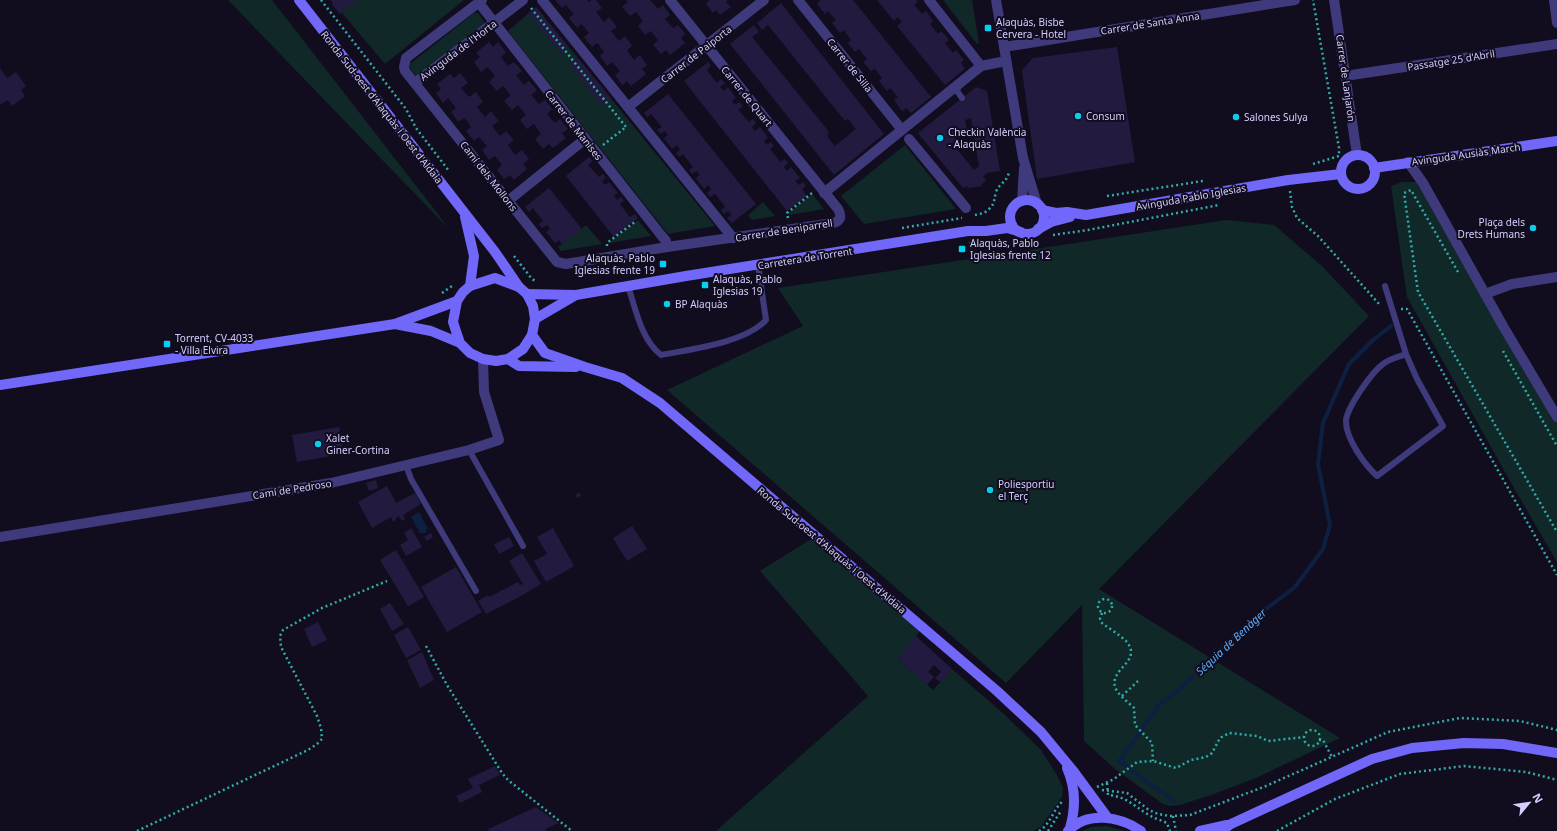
<svg xmlns="http://www.w3.org/2000/svg" width="1557" height="831" font-family="'Noto Sans',sans-serif">
  <style>
    .green { fill: #102828 }
    .water { fill: #0e2042 }
    .lines { fill: none; stroke-linecap: round; stroke-linejoin: round }
    .stream { stroke: #0e2042; stroke-width: 4 }
    .building { fill: #231a3f; fill-rule: evenodd }
    .path { stroke: #32aca9; stroke-width: 2.5; stroke-dasharray: 2 3; stroke-linecap: butt }
    .lane { stroke: #3f3a7c; stroke-width: 6 }
    .street { stroke: #3f3a7c; stroke-width: 10 }
    .secondary { stroke: #7168f9; stroke-width: 10 }
    .poi-dot { fill: #09cdec; stroke: #110d1f; stroke-width: 1.5 }
    .labels { text-anchor: middle; stroke-width: 4; stroke-linejoin: round; paint-order: stroke }
    .poi-label { font-size: 10px; fill: #d4cdfd; stroke: #110d1f; text-anchor: start }
    .street-label { font-size: 10px; fill: #d4cdfd; stroke: #110d1f }
    .water-label { font-size: 11px; font-style: italic; fill: #5facf9; stroke: #110d1f }
  </style>
  <rect width="100%" height="100%" fill="#110d1f"/>
  <g class="green">
    <polygon points="228,0 272,0 434,209 448,228"/>
    <polygon points="331,0 464,0 385,64 342,13 340,14 332,4 333,3"/>
    <polygon points="943,0 972,0 979,43 977,44"/>
    <polygon points="536,7 715,226 668,234 508,31"/>
    <polygon points="474,13 478,13 485,23 417,76 416,76 410,68 410,64"/>
    <polygon points="905,145 956,209 864,224 841,196"/>
    <polygon points="1402,182 1417,182 1557,417 1557,562 1514,488 1407,297 1391,186"/>
    <polygon points="812,194 824,209 790,215 789,213"/>
    <polygon points="763,202 775,216 752,220 748,215"/>
    <polygon points="638,220 651,236 609,243"/>
    <polygon points="1226,220 1274,225 1322,266 1369,316 1099,589 1340,738 1256,778 1211,795 1180,805 1170,806 1163,804 1115,769 1084,741 1082,605 1006,683 667,390 803,326 778,288"/>
    <polygon points="586,225 602,244 561,251 558,247"/>
    <polygon points="811,539 858,577 920,631 898,659 933,690 952,669 1005,715 1041,750 1057,775 1063,788 1062,797 1041,827 1033,831 716,831 868,696 760,571"/>
    <polygon points="1107,826 1125,831 1082,831 1091,827"/>
  </g>
  <polygon class="water" points="419,512 428,529 426,530 426,533 420,533 411,517"/>
  <g class="lines">
    <g class="stream">
      <polyline points="1127,766 1119,761 1160,704 1179,690 1254,618 1295,587 1323,549 1330,525 1318,464 1323,423 1349,364 1373,340 1391,326"/>
      <polyline points="1131,770 1174,801"/>
    </g>
  </g>
  <g class="building">
    <polygon points="331,0 356,0 340,14 332,4 333,3"/>
    <polygon points="555,0 587,0 589,2 592,0 596,0 602,8 596,12 604,22 609,17 617,27 611,31 619,41 625,36 632,46 627,50 630,55 634,60 640,55 647,65 642,69 646,74 631,86 627,81 622,85 615,75 620,71 612,62 607,66 600,56 604,52 599,45 597,43 592,47 584,37 589,33 585,28 581,24 577,28 569,18 574,14 572,12 566,5 562,8"/>
    <polygon points="626,0 650,0 658,9 663,5 670,15 665,19 673,28 678,25 685,34 681,38 685,43 670,55 666,50 661,54 653,45 658,40 651,31 645,35 638,26 643,21 636,12 630,16 622,7 628,2"/>
    <polygon points="708,0 728,0 726,2 731,7 720,15 716,10 713,13 706,4 709,1"/>
    <polygon points="819,0 853,0 931,97 911,113 906,108 902,111 894,100 898,97 890,88 887,91 879,81 882,78 876,70 874,69 871,71 863,62 867,59 859,49 855,52 848,43 851,40 845,32 844,30 840,33 832,23 836,20 828,11 825,14 817,4 820,1"/>
    <polygon points="877,0 916,0 918,2 914,5 922,14 926,11 933,21 930,24 938,34 941,31 945,35 949,40 945,43 953,53 956,50 964,60 961,63 965,69 945,85 897,26 902,22 898,17 894,21"/>
    <polygon points="781,3 884,134 834,175 730,44 754,25 759,32 752,37 826,128 829,133 827,136 835,146 856,129 848,119 845,121 768,25 762,30 757,23"/>
    <polygon points="536,7 569,48 561,54 528,13"/>
    <polygon points="489,42 493,47 498,42 506,52 501,57 508,66 514,62 522,71 516,75 524,85 529,81 537,90 531,95 539,104 545,100 552,109 547,114 551,119 555,123 560,119 568,129 562,133 566,138 553,148 549,144 543,149 535,139 541,134 534,124 527,129 520,120 526,115 518,105 512,110 504,101 511,95 503,86 497,91 489,82 495,76 488,67 481,72 474,62 480,57 476,53"/>
    <polygon points="1117,47 1135,162 1037,179 1022,70 1033,58"/>
    <polygon points="577,57 611,98 602,106 569,64"/>
    <polygon points="708,62 711,66 707,70 708,72 717,83 721,79 725,83 720,87 724,91 728,87 736,98 732,101 735,105 739,102 743,106 738,110 749,122 753,119 756,123 752,127 755,131 760,127 768,138 764,141 767,145 771,142 774,146 770,149 772,151 780,162 785,159 788,163 784,167 787,171 791,167 800,178 795,181 799,185 803,182 806,186 802,189 807,196 787,211 684,81"/>
    <polygon points="0,68 7,78 16,72 26,86 21,90 25,96 12,106 8,100 0,105"/>
    <polygon points="460,73 468,83 461,88 469,97 476,92 483,102 477,107 485,117 491,111 499,121 492,126 500,136 506,131 514,140 508,145 515,155 522,150 529,159 523,164 527,169 514,180 510,175 504,179 497,170 502,165 495,156 489,160 482,150 487,146 479,137 474,141 466,131 471,127 468,122 464,118 458,122 451,112 456,108 448,98 443,103 436,93 441,89 437,84 450,74 454,78"/>
    <path d="M976 87 987 91 1000 171 987 173 983 177 986 180 982 184V186L969 188 967 186 963 188 918 133ZM971 118 979 166 974 170 952 143 967 131 965 120Z"/>
    <polygon points="668,94 756,204 732,223 727,218 732,215 728,211 724,214 721,210 725,207 724,205 715,194 710,197 707,193 711,189 708,185 704,189 700,184 696,178 700,175 697,171 692,174 689,170 693,167 683,154 679,157 676,153 680,150 677,145 672,149 664,138 668,135 665,131 661,134 657,130 662,127 651,114 647,117 644,113"/>
    <polygon points="589,157 593,161 588,165 599,177 603,174 606,178 602,181 605,185 609,182 618,193 614,196 617,200 621,197 624,201 620,204 625,211 630,217 635,214 638,218 614,237 566,176"/>
    <polygon points="549,188 582,229 562,244 559,240 555,243 546,232 550,229 547,225 542,228 539,224 543,221 533,208 529,212 525,207"/>
    <polygon points="339,427 343,454 297,462 292,435"/>
    <polygon points="376,480 378,488 369,491 366,483"/>
    <polygon points="387,486 396,503 415,493 421,504 403,515 405,519 402,521 399,516 395,519 396,520 393,522 391,517 372,528 358,502"/>
    <polygon points="580,493 581,496 577,498 576,494"/>
    <polygon points="632,526 647,549 627,561 613,538"/>
    <polygon points="411,528 422,547 406,556 400,545 408,540 404,533"/>
    <polygon points="553,528 574,566 546,582 534,561 547,554 537,537"/>
    <polygon points="431,533 433,537 427,541 424,537"/>
    <polygon points="509,537 514,546 499,554 494,544"/>
    <polygon points="396,550 424,597 408,606 380,560"/>
    <polygon points="522,553 541,584 521,596 486,614 478,601 488,595 489,597 518,582 520,585 523,584 509,561"/>
    <polygon points="456,567 482,612 447,632 421,587"/>
    <polygon points="390,603 404,624 392,631 380,609"/>
    <polygon points="318,622 327,640 312,647 304,629"/>
    <polygon points="408,627 421,650 406,658 394,635"/>
    <polygon points="916,636 952,669 940,682 935,678 941,672 934,665 928,672 934,677 927,685 898,659"/>
    <polygon points="422,652 434,680 420,688 407,660"/>
    <polygon points="495,766 500,775 479,785 482,792 460,803 456,796 473,788 468,779"/>
    <polygon points="536,807 558,823 546,829 547,831 489,831 488,829"/>
  </g>
  <g class="lines">
    <g class="path">
      <polyline points="321,0 406,109 416,128 449,171"/>
      <polyline points="531,8 626,127"/>
      <polyline points="603,145 626,127"/>
      <polyline points="1313,164 1339,156 1339,148 1313,0"/>
      <polyline points="1290,191 1292,207 1297,218 1318,236 1380,305"/>
      <polyline points="1107,196 1203,181"/>
      <path d="M975 215C980 214 986 213 989 209 995 204 994 199 996 192 999 183 1008 182 1009 171"/>
      <polyline points="788,218 787,213 812,193"/>
      <polyline points="902,228 962,218"/>
      <polyline points="1053,235 1088,230 1219,205"/>
      <polyline points="970,242 971,247 1010,241"/>
      <polyline points="607,246 607,243 636,221"/>
      <polyline points="514,256 532,279 537,282"/>
      <polyline points="1458,272 1411,190 1404,193 1418,292 1557,532"/>
      <polyline points="442,293 452,286"/>
      <polyline points="1401,309 1407,309 1557,575"/>
      <polyline points="1503,351 1557,446"/>
      <circle cx="1105" cy="606" r="7"/>
      <path d="M1102 613 1100 619 1102 623C1110 629 1120 635 1127 642 1142 662 1110 668 1115 687 1118 695 1128 702 1134 708L1135 725 1152 743 1153 761"/>
      <polyline points="426,646 447,685 502,773 508,780 572,831"/>
      <polyline points="1122,696 1138,681"/>
      <circle cx="1312" cy="738" r="8"/>
      <polyline points="1319,740 1323,740 1332,757"/>
      <path d="M1107 783 1108 795C1126 796 1135 807 1149 815 1155 819 1161 820 1167 823L1170 831"/>
      <polyline points="1097,787 1114,779 1137,762 1153,761 1176,768 1191,760 1206,757 1212,753 1220,738 1229,733 1257,736 1268,741 1304,737"/>
      <polyline points="1102,790 1127,793 1149,810 1158,814 1170,816 1190,815 1266,786 1388,732 1460,718 1520,721 1557,730"/>
      <polyline points="1173,816 1176,831"/>
      <polyline points="137,831 308,750 317,744 322,739 321,728 317,716 281,647 280,636 283,630 322,608 387,581"/>
      <path d="M1039 831C1051 824 1053 809 1063 801"/>
      <polyline points="1048,831 1061,811"/>
      <polyline points="1277,831 1335,799 1400,774 1464,766 1526,772 1557,780"/>
    </g>
    <g class="lane">
      <polyline points="959,85 957,91 962,98"/>
      <path d="M628 286C636 310 641 339 661 355 691 349 745 343 766 320L758 265"/>
      <path d="M1385 286 1406 354 1417 379 1443 426 1377 476C1365 465 1345 438 1346 420 1348 406 1372 372 1383 364 1389 359 1399 357 1406 354"/>
      <polyline points="469,450 523,546"/>
      <polyline points="406,465 411,479 476,591"/>
    </g>
    <g class="street">
      <path d="M482 0 406 58 404 67 405 71 557 262 566 264 667 247 833 223C841 221 842 216 838 209L670 0"/>
      <polyline points="542,0 733,238"/>
      <polyline points="798,0 902,130"/>
      <polyline points="929,0 981,66"/>
      <polyline points="996,0 1023,158 1037,204"/>
      <polyline points="1334,0 1357,155"/>
      <polyline points="1554,0 1557,23"/>
      <polyline points="479,3 661,235 666,241 667,247"/>
      <polyline points="1004,47 1295,0"/>
      <polyline points="1345,76 1557,44"/>
      <polyline points="415,83 523,0"/>
      <polyline points="628,107 764,0"/>
      <polyline points="909,139 966,208"/>
      <polyline points="1408,162 1423,183 1503,326 1557,417"/>
      <polyline points="824,193 981,66 1006,61"/>
      <polyline points="509,200 585,139"/>
      <polyline points="1022,201 1024,168"/>
      <polyline points="1485,294 1512,284 1557,277"/>
      <polyline points="0,537 331,483 469,450 499,440 484,392 483,359"/>
    </g>
    <g class="secondary">
      <polyline points="299,0 495,252 519,287"/>
      <circle cx="1358" cy="172" r="17"/>
      <polyline points="1374,168 1557,141"/>
      <circle cx="1027" cy="217" r="17"/>
      <polyline points="1042,210 1056,213 1067,212 1086,215 1288,180 1341,174"/>
      <polyline points="465,217 474,256 470,286"/>
      <polyline points="1038,229 1051,222 1070,217"/>
      <polyline points="527,294 576,295 686,276 968,231 986,231 1007,228 1021,232"/>
      <polyline points="535,319 576,295"/>
      <polyline points="395,324 431,331 460,343 470,353 483,359 496,361 508,359 523,349 532,335 535,319 533,306 527,294 519,287 495,278 470,286 463,292 457,301 453,322 460,343"/>
      <polyline points="532,335 545,353 585,367 622,378 660,403 997,691 1041,732 1074,772 1107,817"/>
      <polyline points="508,359 519,366 576,367"/>
      <polyline points="0,385 395,324 457,301"/>
      <path d="M1067 768C1076 788 1076 807 1070 828"/>
      <path d="M1068 831C1087 811 1120 816 1141 831"/>
      <polyline points="1200,831 1227,825"/>
      <polyline points="1221,831 1231,824 1372,759 1412,748 1464,743 1503,744 1557,753"/>
    </g>
  </g>
  <g class="poi-dot">
    <rect x="984" y="24" width="8" height="8" rx="2"/>
    <circle cx="1078" cy="116" r="4"/>
    <circle cx="1236" cy="117" r="4"/>
    <circle cx="940" cy="138" r="4"/>
    <circle cx="1533" cy="228" r="4"/>
    <rect x="958" y="245" width="8" height="8" rx="2"/>
    <rect x="659" y="260" width="8" height="8" rx="2"/>
    <rect x="701" y="281" width="8" height="8" rx="2"/>
    <circle cx="667" cy="304" r="4"/>
    <rect x="163" y="340" width="8" height="8" rx="2"/>
    <circle cx="318" cy="444" r="4"/>
    <circle cx="990" cy="490" r="4"/>
  </g>
  <g class="labels">
    <g class="poi-label">
      <text x="996" y="26">Alaquàs, Bisbe<tspan x="996" dy="12">Cervera - Hotel</tspan></text>
      <text x="1086" y="120">Consum</text>
      <text x="1244" y="121">Salones Sulya</text>
      <text x="948" y="136">Checkin València<tspan x="948" dy="12">- Alaquàs</tspan></text>
      <text x="1525" y="226" text-anchor="end">Plaça dels<tspan x="1525" dy="12">Drets Humans</tspan></text>
      <text x="970" y="247">Alaquàs, Pablo<tspan x="970" dy="12">Iglesias frente 12</tspan></text>
      <text x="655" y="262" text-anchor="end">Alaquàs, Pablo<tspan x="655" dy="12">Iglesias frente 19</tspan></text>
      <text x="713" y="283">Alaquàs, Pablo<tspan x="713" dy="12">Iglesias 19</tspan></text>
      <text x="675" y="308">BP Alaquàs</text>
      <text x="175" y="342">Torrent, CV-4033<tspan x="175" dy="12">- Villa Elvira</tspan></text>
      <text x="326" y="442">Xalet<tspan x="326" dy="12">Giner-Cortina</tspan></text>
      <text x="998" y="488">Poliesportiu<tspan x="998" dy="12">el Terç</tspan></text>
    </g>
    <g class="street-label">
      <text transform="translate(1150 23) rotate(-9)" y="4">Carrer de Santa Anna</text>
      <text transform="translate(458 50) rotate(-37)" y="4">Avinguda de l'Horta</text>
      <text transform="translate(696 54) rotate(-38)" y="4">Carrer de Paiporta</text>
      <text transform="translate(1451 60) rotate(-9)" y="4">Passatge 25 d'Abril</text>
      <text transform="translate(850 65) rotate(51)" y="4">Carrer de Silla</text>
      <text transform="translate(1346 78) rotate(82)" y="4">Carrer de Lanjarón</text>
      <text transform="translate(747 96) rotate(51)" y="4">Carrer de Quart</text>
      <text transform="translate(382 107) rotate(52)" y="4">Ronda Sud-oest d'Alaquàs i Oest d'Aldaia</text>
      <text transform="translate(574 125) rotate(52)" y="4">Carrer de Manises</text>
      <text transform="translate(1466 154) rotate(-8)" y="4">Avinguda Ausiàs March</text>
      <text transform="translate(489 176) rotate(52)" y="4">Camí dels Mollons</text>
      <text transform="translate(1191 197) rotate(-10)" y="4">Avinguda Pablo Iglesias</text>
      <text transform="translate(784 230) rotate(-9)" y="4">Carrer de Beniparrell</text>
      <text transform="translate(805 258) rotate(-9)" y="4">Carretera de Torrent</text>
      <text transform="translate(292 489) rotate(-9)" y="4">Camí de Pedroso</text>
      <text transform="translate(832 550) rotate(40)" y="4">Ronda Sud-oest d'Alaquàs i Oest d'Aldaia</text>
    </g>
    <g class="water-label">
      <text transform="translate(1231 642) rotate(-43)" y="4">Séquia de Benàger</text>
    </g>
  </g>
  <g transform="translate(1529 803) rotate(61)" stroke="#110d1f" stroke-width="3" paint-order="stroke">
  <path d="M0-3L7 15L0 10L-7 15Z" fill="#d4cdfd"/>
  <text y="-6" font-size="11" font-weight="bold" text-anchor="middle" fill="#d4cdfd">N</text>
  </g>
</svg>
